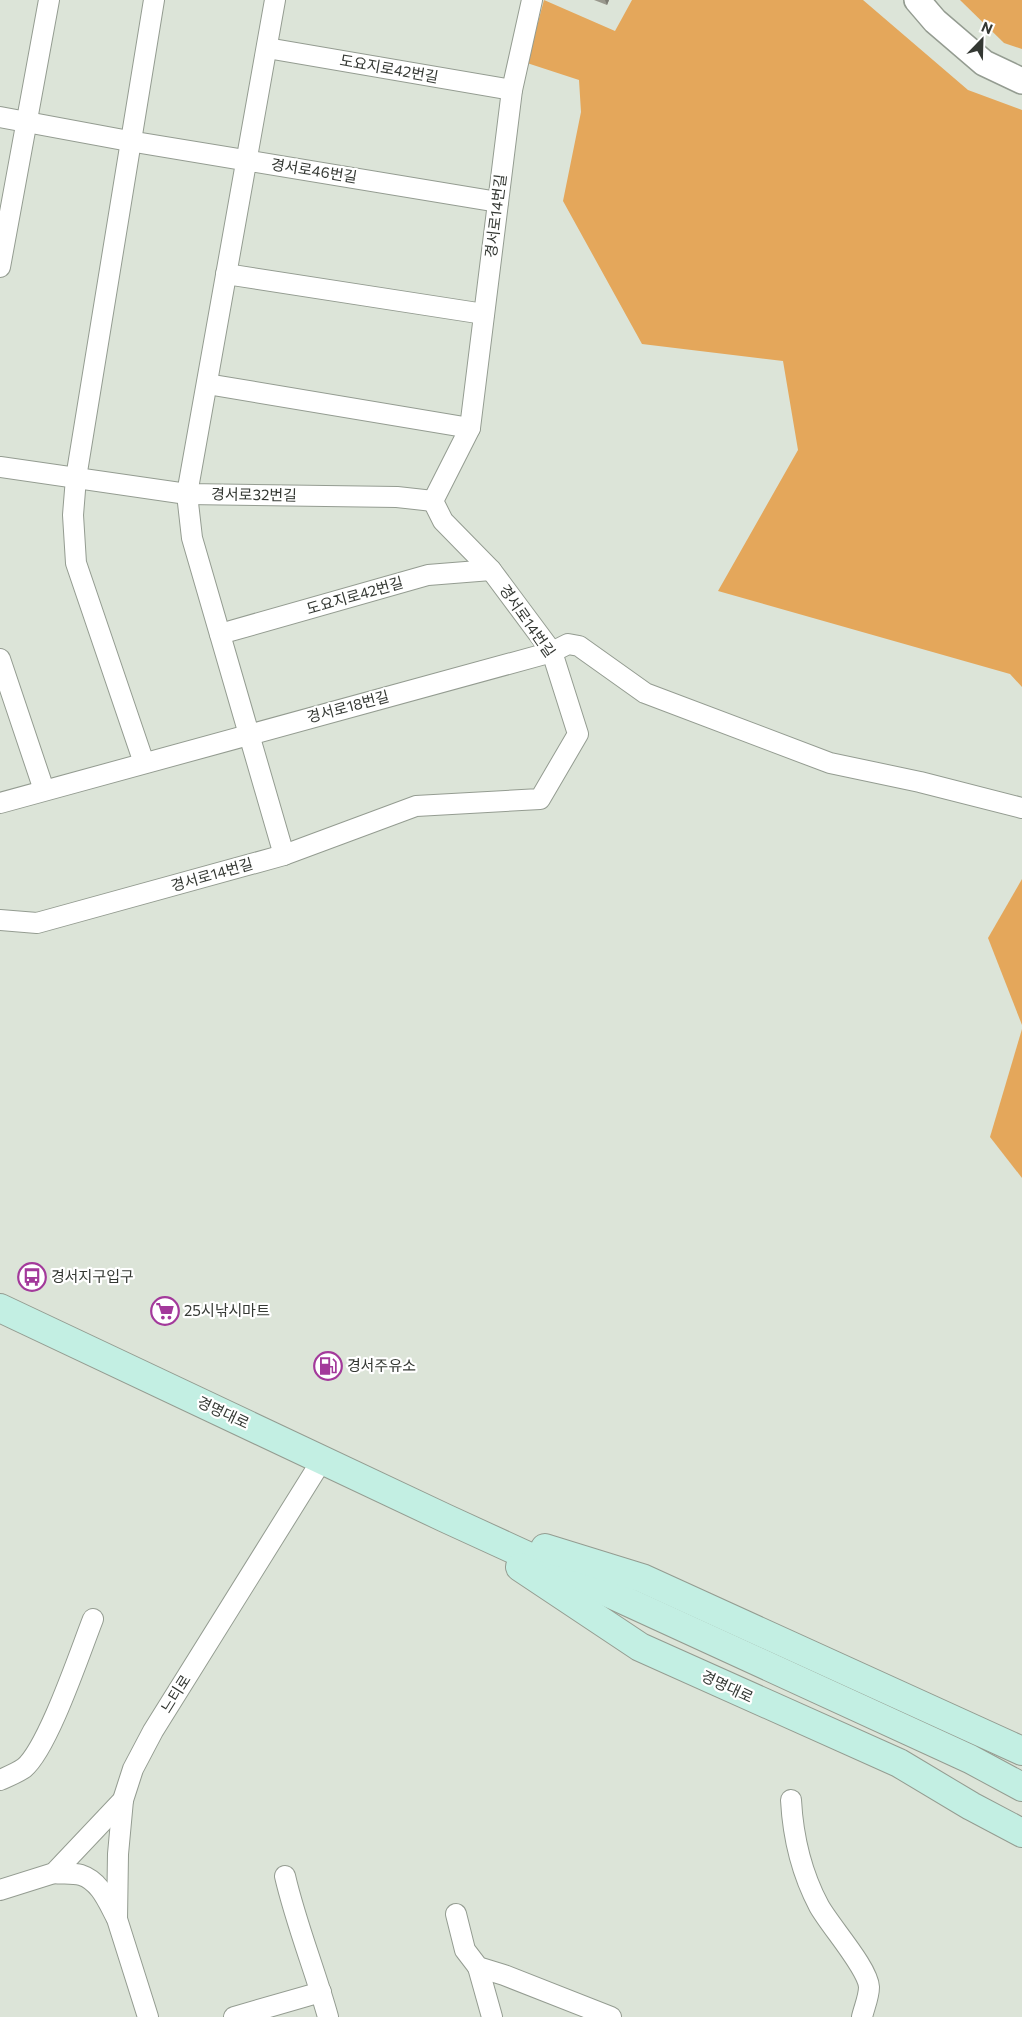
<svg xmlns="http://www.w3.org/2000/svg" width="1022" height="2017" font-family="Commissioner,'Noto Sans KR',sans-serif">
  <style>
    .green { fill: #e4a75b }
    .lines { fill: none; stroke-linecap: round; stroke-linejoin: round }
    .minor-casing { stroke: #949c91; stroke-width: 22 }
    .tertiary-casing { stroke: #949c91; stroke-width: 28 }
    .secondary-casing { stroke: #949c91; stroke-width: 30 }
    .minor { stroke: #fff; stroke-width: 20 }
    .tertiary { stroke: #fff; stroke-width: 25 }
    .secondary { stroke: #c3efe3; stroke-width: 28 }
    .wall { fill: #99988d }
    .shaded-wall { fill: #7d7c73 }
    .labels { text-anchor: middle; stroke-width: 4.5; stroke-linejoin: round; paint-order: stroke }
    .street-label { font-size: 15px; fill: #343833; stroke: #fff }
    .poi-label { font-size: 15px; fill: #343833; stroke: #fff; text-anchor: start }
  </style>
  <rect width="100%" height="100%" fill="#dce4d8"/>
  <g class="green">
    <polygon points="544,0 615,31 632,0 863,0 968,90 1022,110 1022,687 1010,674 718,591 798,450 783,361 642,344 563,201 581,112 579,80 527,63"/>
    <polygon points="960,0 1022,0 1022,49 1004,43"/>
    <polygon points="1022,879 1022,1025 988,938"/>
    <polygon points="1022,1029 1022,1178 990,1137"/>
  </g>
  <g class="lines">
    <defs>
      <g id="minor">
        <polyline points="275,0 187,494 192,538 284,855"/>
        <polyline points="267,48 512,90"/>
        <polyline points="0,117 129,141 498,202"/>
        <polyline points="0,267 49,0"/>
        <polyline points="226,274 484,314"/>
        <polyline points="207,384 470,428"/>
        <polyline points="0,467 187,494 397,497 433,501"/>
        <polyline points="220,634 428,575 491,570"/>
        <polyline points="0,659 44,790"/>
        <polyline points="144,763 76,563 73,515 76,478 154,0"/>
        <polyline points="0,803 552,652 568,644 579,646 645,693 830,763 920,782 1022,808"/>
        <polyline points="0,920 37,923 284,855 416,806 540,799 578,734 552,652 491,570 443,521 433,501 470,428 512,90 532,0"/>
        <path d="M0 1780C7 1777 17 1773 24 1768 48 1748 80 1652 93 1619"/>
        <polyline points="123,1800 118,1854 117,1919 148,2017"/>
        <path d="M791 1800C793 1837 802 1874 819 1906 830 1926 868 1968 869 1987 869 1997 864 2008 862 2017"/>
        <path d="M54 1873C62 1874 73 1873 81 1875 100 1881 108 1902 116 1917"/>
        <path d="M285 1876C296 1924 315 1970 328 2017"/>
        <polyline points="0,1890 54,1873 123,1800 133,1769 153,1731 322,1460"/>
        <polyline points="456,1914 465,1950 478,1967 504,1975 611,2017"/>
        <polyline points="478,1967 492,2017"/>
        <polyline points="234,2017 321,1992"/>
      </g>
      <polyline id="tertiary" points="917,0 935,21 984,63 1022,81"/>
      <g id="secondary">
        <polyline points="0,1308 445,1518 970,1759 1022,1787"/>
        <polyline points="545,1548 642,1578 1022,1751"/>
        <polyline points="520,1567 640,1647 899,1763 971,1806 1022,1833"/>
      </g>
    </defs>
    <use href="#minor" class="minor-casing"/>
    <use href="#tertiary" class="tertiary-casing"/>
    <use href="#secondary" class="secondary-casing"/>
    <use href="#minor" class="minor"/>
    <use href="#tertiary" class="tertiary"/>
    <use href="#secondary" class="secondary"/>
  </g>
  <polygon class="wall" points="594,0 609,0 607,5"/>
  <polygon class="shaded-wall" points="605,0 609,0 607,5"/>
  <defs>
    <symbol id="bus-ring" viewBox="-11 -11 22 22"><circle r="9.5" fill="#fff" stroke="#a3399b" stroke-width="1.5"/><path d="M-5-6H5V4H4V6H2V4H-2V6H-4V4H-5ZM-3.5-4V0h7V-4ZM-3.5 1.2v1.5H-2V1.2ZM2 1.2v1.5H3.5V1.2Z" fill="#a3399b"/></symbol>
    <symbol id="supermarket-ring" viewBox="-11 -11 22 22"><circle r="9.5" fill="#fff" stroke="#a3399b" stroke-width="1.5"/><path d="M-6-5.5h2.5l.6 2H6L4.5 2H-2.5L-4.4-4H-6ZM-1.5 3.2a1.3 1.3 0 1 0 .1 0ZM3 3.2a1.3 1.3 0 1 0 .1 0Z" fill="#a3399b"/></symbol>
    <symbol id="fuel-ring" viewBox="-11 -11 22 22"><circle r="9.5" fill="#fff" stroke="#a3399b" stroke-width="1.5"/><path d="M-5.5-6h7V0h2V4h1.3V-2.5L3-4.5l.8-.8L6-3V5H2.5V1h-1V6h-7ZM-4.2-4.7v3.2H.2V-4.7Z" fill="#a3399b"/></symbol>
  </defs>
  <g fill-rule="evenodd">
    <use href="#bus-ring" x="16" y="1261" width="32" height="32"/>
    <use href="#supermarket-ring" x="149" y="1295" width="32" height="32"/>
    <use href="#fuel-ring" x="312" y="1350" width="32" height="32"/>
  </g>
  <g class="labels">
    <g class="street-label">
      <text transform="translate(389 69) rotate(10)" y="5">도요지로42번길</text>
      <text transform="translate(314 171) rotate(9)" y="5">경서로46번길</text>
      <text transform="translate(496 216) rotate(-83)" y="5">경서로14번길</text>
      <text transform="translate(254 495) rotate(1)" y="5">경서로32번길</text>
      <text transform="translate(355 596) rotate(-16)" y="5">도요지로42번길</text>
      <text transform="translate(527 621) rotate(55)" y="5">경서로14번길</text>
      <text transform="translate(348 707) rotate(-15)" y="5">경서로18번길</text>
      <text transform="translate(212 875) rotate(-16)" y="5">경서로14번길</text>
      <text transform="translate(223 1413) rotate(25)" y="5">경명대로</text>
      <text transform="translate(727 1687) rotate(25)" y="5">경명대로</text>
      <text transform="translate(176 1694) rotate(-58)" y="5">느티로</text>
    </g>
    <g class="poi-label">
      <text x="51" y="1282">경서지구입구</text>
      <text x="184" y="1316">25시낚시마트</text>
      <text x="347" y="1371">경서주유소</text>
    </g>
  </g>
  <g transform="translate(982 40) rotate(23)" stroke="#ffffff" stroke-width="4" paint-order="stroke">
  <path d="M0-4L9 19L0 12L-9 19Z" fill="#343833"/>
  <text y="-8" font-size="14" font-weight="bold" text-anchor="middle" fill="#343833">N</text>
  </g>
</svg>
